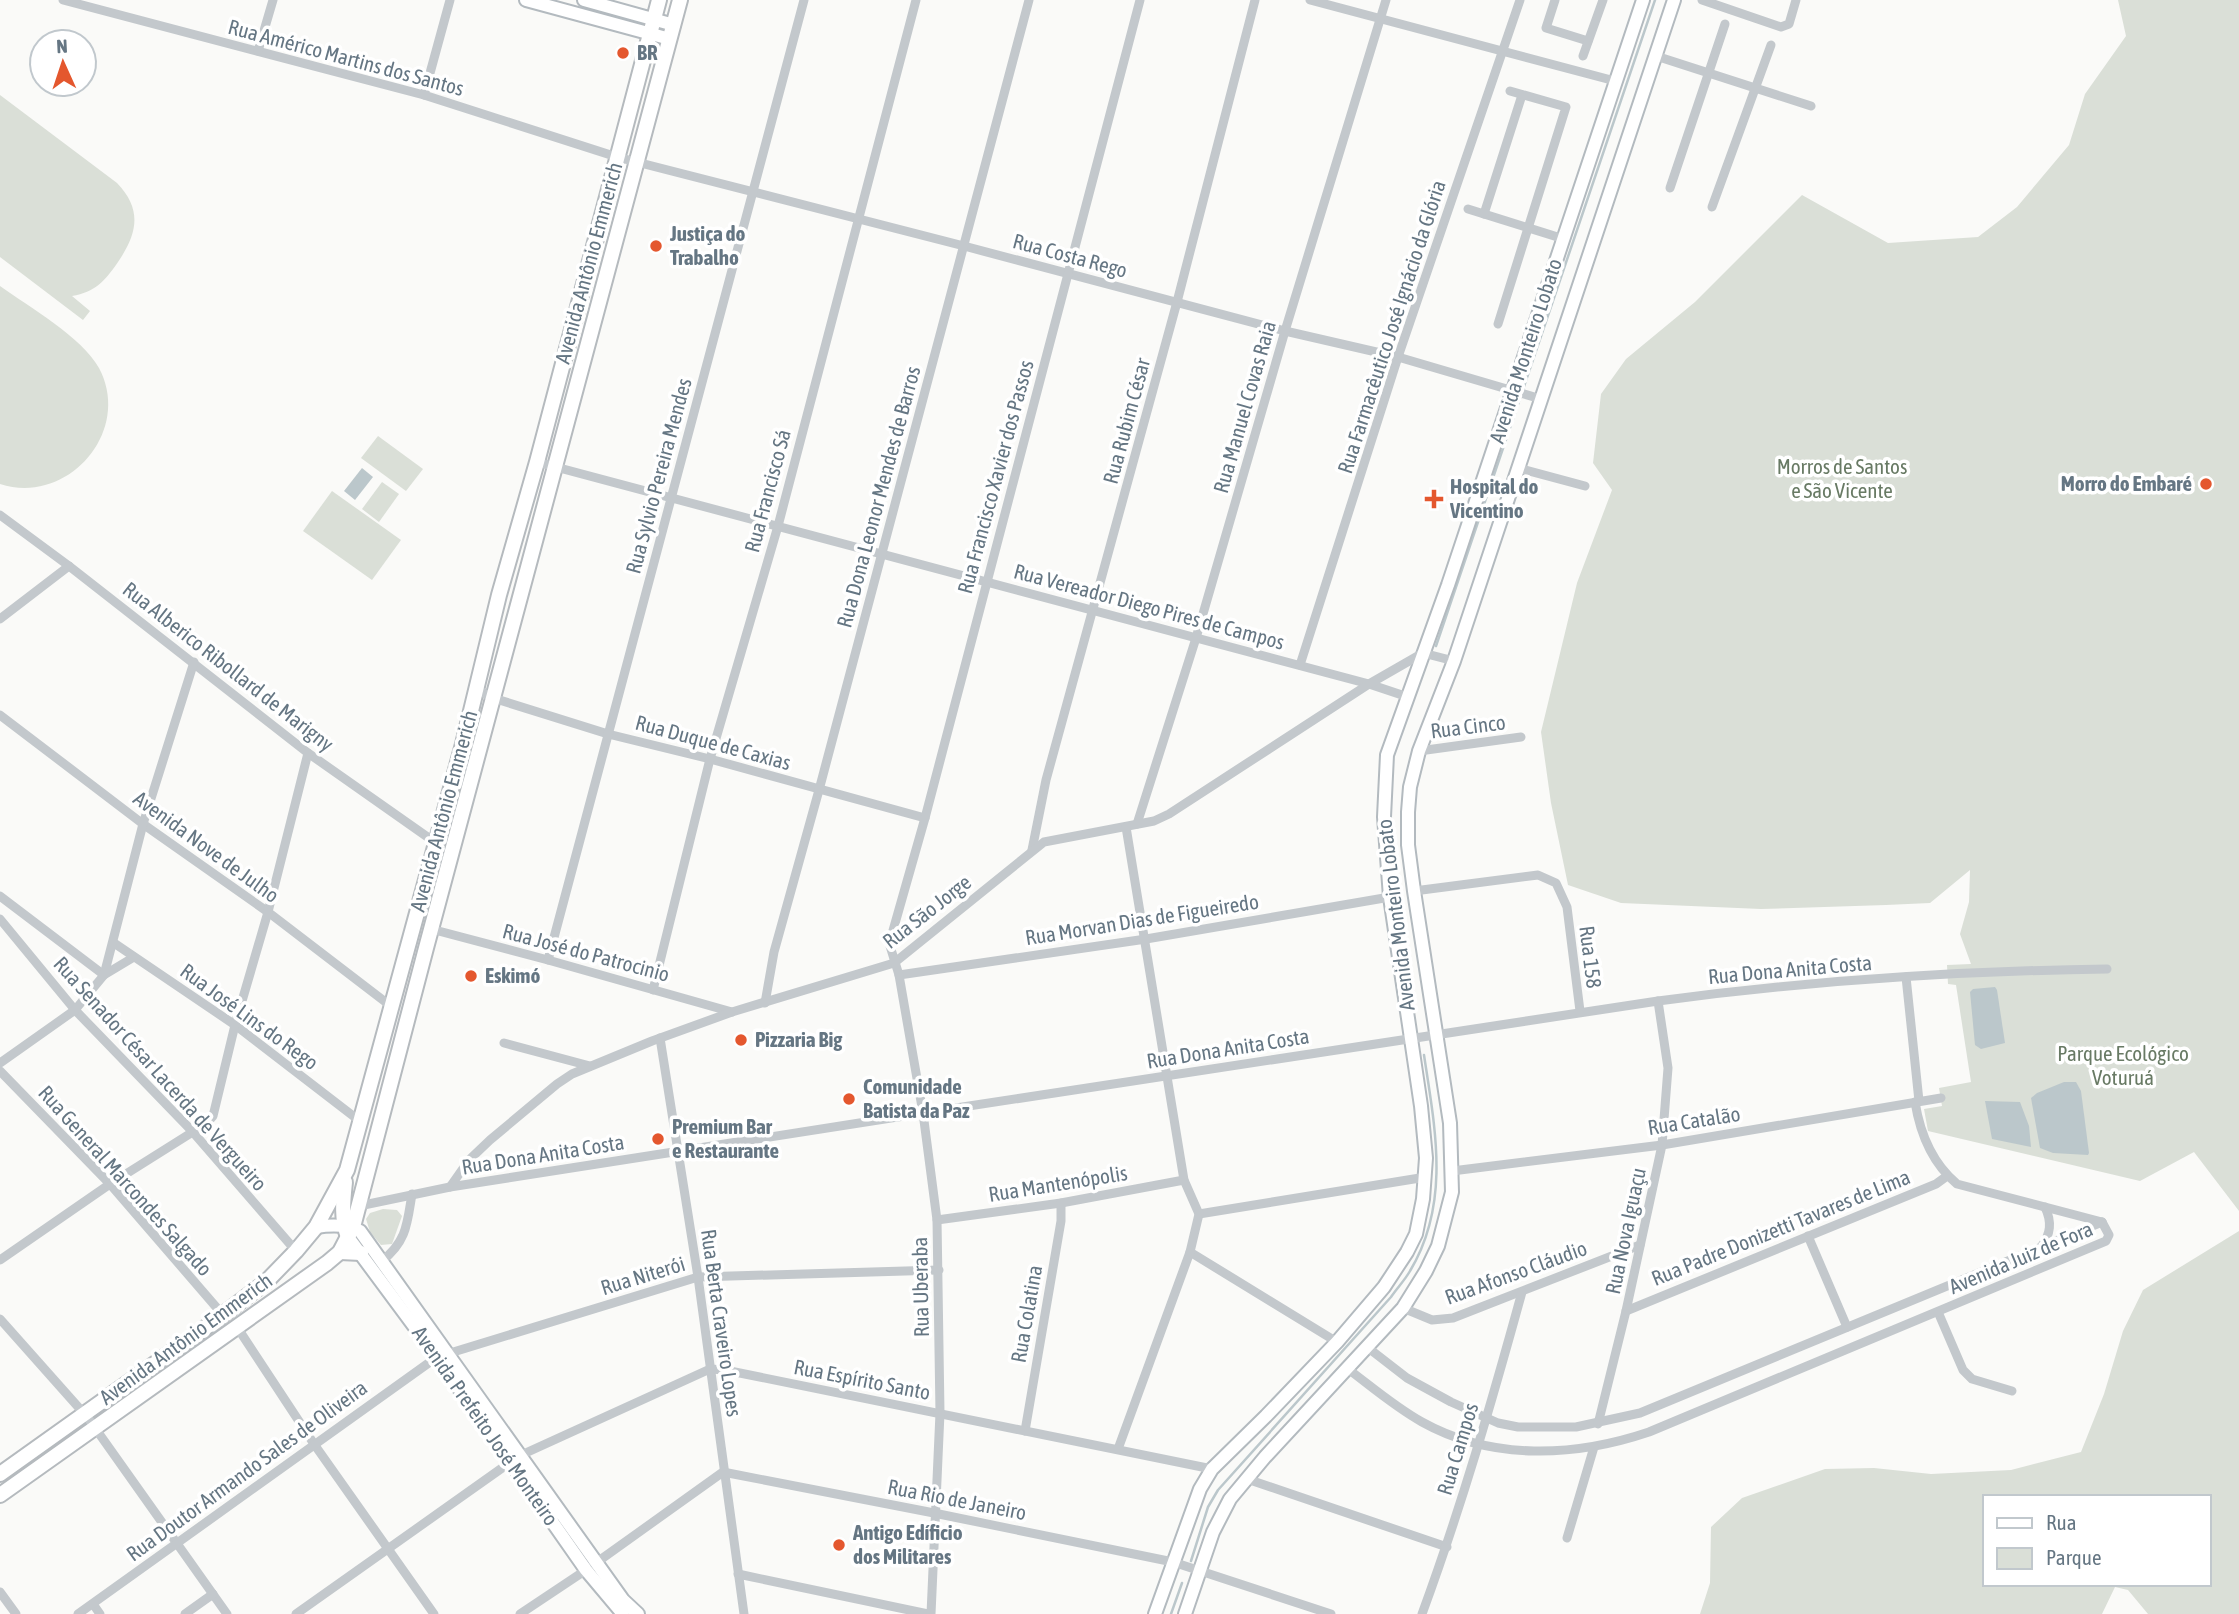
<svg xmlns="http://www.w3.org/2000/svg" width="2239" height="1614" font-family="'Asap Condensed',sans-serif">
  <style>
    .green { fill: #dadfd7; fill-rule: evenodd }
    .water { fill: #bbc7cb }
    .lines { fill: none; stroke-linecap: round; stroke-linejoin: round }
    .stream { stroke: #bbc7cb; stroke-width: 2.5 }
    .secondary-casing { stroke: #b3babf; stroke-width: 16 }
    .primary-casing { stroke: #b5babe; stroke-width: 18 }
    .street { stroke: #c3c8cc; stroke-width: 9 }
    .secondary { stroke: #fff; stroke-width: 12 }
    .primary { stroke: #fff; stroke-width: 14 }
    .poi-dot { fill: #e4572e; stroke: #fff; stroke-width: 2.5 }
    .labels { text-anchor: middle; stroke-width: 7; stroke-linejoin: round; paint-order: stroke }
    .poi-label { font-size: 21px; font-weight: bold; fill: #657683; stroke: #fff; text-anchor: start }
    .street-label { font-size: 21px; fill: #657683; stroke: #fff }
    .park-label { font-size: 21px; fill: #687a64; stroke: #fff }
  </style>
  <rect width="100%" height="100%" fill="#fafaf8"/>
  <g class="green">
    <polygon points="2118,0 2239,0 2239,1211 2194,1152 2140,1181 1928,1131 1924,1109 1942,1106 1939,1088 1971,1082 1956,985 1948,984 1947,965 1971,964 1960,934 1969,902 1970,870 1930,903 1886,905 1761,909 1621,903 1568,885 1551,803 1541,732 1577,583 1612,490 1593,463 1601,394 1626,359 1695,302 1802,195 1888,243 1978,237 2017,207 2069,145 2085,94 2126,36"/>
    <path d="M0 95 117 183C143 210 137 234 118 262 105 281 95 292 72 296L90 311 83 320 0 257Z"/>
    <path d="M0 286C29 307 82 337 99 368 133 432 67 506 0 484Z"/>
    <polygon points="378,436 423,469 406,491 361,458"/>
    <polygon points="382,482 399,494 379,522 362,509"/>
    <polygon points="332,491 401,540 372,580 303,531"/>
    <polygon points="383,1209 397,1210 402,1216 392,1244 381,1245 370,1232 366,1219 370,1213"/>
    <path d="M2239 1231V1614H2148L2128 1590 2115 1587 2102 1614H1700L1710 1583 1711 1527 1742 1498 1825 1469 1874 1468 1931 1474 2011 1470 2081 1452 2104 1394 2123 1331 2143 1290ZM1985 1497H2209V1584H1985Z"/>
  </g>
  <g class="water">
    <polygon points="362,468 373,477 355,500 344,491"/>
    <polygon points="1995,987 1997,990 2005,1043 1981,1049 1975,1045 1970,992 1973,989"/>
    <polygon points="2064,1082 2076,1082 2081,1091 2089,1153 2088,1155 2053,1153 2040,1148 2031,1098 2037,1093"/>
    <polygon points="1985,1101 2020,1102 2029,1126 2031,1147 1992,1139"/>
  </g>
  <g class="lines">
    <g class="stream">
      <polyline points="1436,646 1655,0"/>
      <path d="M1191 1561 1208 1507 1218 1490 1391 1297C1397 1288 1405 1280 1410 1271 1451 1203 1435 1128 1424 1055"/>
      <polyline points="1171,1614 1182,1583"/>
    </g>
    <defs>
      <g id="secondary">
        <polyline points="526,0 670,39"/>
        <polyline points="584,0 674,25"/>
        <path d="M316 1227C330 1225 347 1224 360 1231L623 1600 638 1614"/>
        <polyline points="348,1237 437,1357 586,1570 623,1614"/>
        <polyline points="1155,1614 1200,1489 1212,1469 1266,1416 1337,1342 1384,1287 1407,1252 1416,1234 1423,1199 1426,1158 1421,1106 1390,897 1384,817 1387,755 1448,585 1643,0"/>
        <polyline points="1185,1614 1213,1532 1230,1499 1265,1457 1403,1308 1426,1271 1438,1246 1452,1192 1450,1123 1414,891 1408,845 1408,812 1410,787 1419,751 1454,661 1674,0"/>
      </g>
      <g id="primary">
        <path d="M345 1182C343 1201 341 1219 348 1237"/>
        <polyline points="340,1252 361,1253"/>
        <polyline points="0,1474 212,1323 266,1282 296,1251 316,1227 347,1170 463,744 499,595 537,462 659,0"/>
        <polyline points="0,1495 327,1263 340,1252 353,1227 426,948 680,0"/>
      </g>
    </defs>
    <use href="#secondary" class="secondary-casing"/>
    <use href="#primary" class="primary-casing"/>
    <g class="street">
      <polyline points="63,0 424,95 617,157 964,246 1285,331 1398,357 1541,399"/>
      <polyline points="1310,0 1615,81"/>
      <polyline points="1555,0 1546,28 1588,41"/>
      <polyline points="1702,0 1781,27 1789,24 1796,0"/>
      <polyline points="258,51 273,0"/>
      <polyline points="1583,56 1603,0"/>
      <polyline points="1656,56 1811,106"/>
      <polyline points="424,95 450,0"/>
      <polyline points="1670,188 1725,24"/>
      <polyline points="1712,207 1771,45"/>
      <polyline points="1468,209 1564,239"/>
      <polyline points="1484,214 1522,95"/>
      <polyline points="1498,324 1566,107 1510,91"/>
      <polyline points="537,462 1369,684 1408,697"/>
      <polyline points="1518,468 1585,486"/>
      <polyline points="0,515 69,566 308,753 436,843"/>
      <polyline points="0,619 69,566"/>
      <polyline points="1300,665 1398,357 1520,0"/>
      <polyline points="476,689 493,698 608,734 710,759 925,818"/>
      <polyline points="0,715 143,824 268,912 392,1007"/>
      <polyline points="1419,751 1521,737"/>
      <polyline points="1137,824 1196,638 1285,331 1386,0"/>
      <polyline points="1032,850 1046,780 1177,302 1255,0"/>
      <polyline points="1414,891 1538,875 1556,883 1567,907 1580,1011"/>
      <polyline points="0,896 104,975 134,957"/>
      <polyline points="0,919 75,1010 192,1131 296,1251"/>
      <polyline points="431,929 548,960 732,1012"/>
      <polyline points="114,943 235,1025 361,1122"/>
      <polyline points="548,960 804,0"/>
      <polyline points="899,975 1146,939 1390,897"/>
      <polyline points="1906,977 1919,1101"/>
      <polyline points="653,990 710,759 778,526 916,0"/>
      <polyline points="765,1003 774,952 819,790 1029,0"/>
      <polyline points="660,1038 698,1277 744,1614"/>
      <polyline points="504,1043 590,1066"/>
      <polyline points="0,1063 75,1010 104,975 143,824 194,662"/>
      <polyline points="0,1071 110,1184 223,1315"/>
      <path d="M1915 1102C1920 1133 1932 1163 1957 1184L2102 1222"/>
      <polyline points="1452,1171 1662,1145 1941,1098"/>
      <polyline points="450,1187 469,1160 490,1140 557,1084 572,1074 652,1041 732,1012 894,963 1044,842 1154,821 1169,814 1369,684 1423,653 1454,661"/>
      <path d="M359 1206 450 1187 923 1113 1658 1001C1807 981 1957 971 2107 969"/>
      <polyline points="1199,1214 1426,1177"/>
      <polyline points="937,1220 1061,1203 1184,1180"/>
      <polyline points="1808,1236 1847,1327"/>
      <path d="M2041 1247C2051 1234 2052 1222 2045 1207"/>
      <polyline points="1190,1252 1337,1342"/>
      <polyline points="0,1260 110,1184 207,1123 213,1116 235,1025 268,912 308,753"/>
      <path d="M382 1261C407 1241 407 1224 412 1194"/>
      <polyline points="1403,1308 1432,1320 1453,1318 1640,1245"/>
      <polyline points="1626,1311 1936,1184 1947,1176"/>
      <polyline points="1938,1312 1963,1370 1972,1379 2012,1391"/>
      <polyline points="0,1319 88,1418 227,1614"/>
      <polyline points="237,1327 314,1444 434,1614"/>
      <polyline points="1367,1347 1407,1378 1451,1402 1498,1423 1518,1427 1576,1427 1640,1413 2102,1222"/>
      <path d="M1348 1369C1372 1387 1395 1407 1422 1422 1492 1461 1575 1457 1649 1432L2106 1241 2109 1235 2102 1222"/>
      <polyline points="1598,1424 1626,1311 1662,1145 1668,1068 1658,1001"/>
      <polyline points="1025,1431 1061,1221 1061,1203"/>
      <polyline points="1118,1449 1190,1252 1199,1214 1184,1180 1126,827"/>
      <polyline points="1247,1479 1447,1547"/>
      <polyline points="1567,1538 1594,1447"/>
      <polyline points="738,1574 928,1614"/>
      <polyline points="0,1592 16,1614"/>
      <polyline points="93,1604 100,1614"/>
      <polyline points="78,1614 437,1357 698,1277 939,1270"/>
      <polyline points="185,1614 213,1594"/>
      <polyline points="296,1614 519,1456 710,1369 725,1370 1212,1469"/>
      <polyline points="520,1614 586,1570 723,1472 934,1513 1173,1562 1331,1614"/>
      <polyline points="931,1614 940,1413 937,1220 923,1113 899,975 890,946 892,934 925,818 1140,0"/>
      <path d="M1422 1614C1461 1508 1492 1401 1522 1292"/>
    </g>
    <use href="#secondary" class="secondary"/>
    <use href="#primary" class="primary"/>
  </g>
  <g class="poi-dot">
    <circle cx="623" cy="53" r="7"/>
    <circle cx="656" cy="246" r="7"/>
    <circle cx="2206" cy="484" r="7"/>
    <path d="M1430.5 488.5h7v7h7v7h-7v7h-7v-7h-7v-7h7z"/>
    <circle cx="471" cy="976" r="7"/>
    <circle cx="741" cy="1040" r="7"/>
    <circle cx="849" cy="1099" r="7"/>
    <circle cx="658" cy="1139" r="7"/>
    <circle cx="839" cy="1545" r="7"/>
  </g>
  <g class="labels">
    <g class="poi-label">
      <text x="637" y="60">BR</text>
      <text x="670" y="241">Justiça do<tspan x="670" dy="24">Trabalho</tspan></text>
      <text x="2192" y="491" text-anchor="end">Morro do Embaré</text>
      <text x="1450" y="494">Hospital do<tspan x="1450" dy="24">Vicentino</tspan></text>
      <text x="485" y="983">Eskimó</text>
      <text x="755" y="1047">Pizzaria Big</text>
      <text x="863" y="1094">Comunidade<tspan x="863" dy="24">Batista da Paz</tspan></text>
      <text x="672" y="1134">Premium Bar<tspan x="672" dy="24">e Restaurante</tspan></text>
      <text x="853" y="1540">Antigo Edíficio<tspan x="853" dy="24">dos Militares</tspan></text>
    </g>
    <g class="street-label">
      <text transform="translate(346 58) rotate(15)" y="7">Rua Américo Martins dos Santos</text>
      <text transform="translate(1070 256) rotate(15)" y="7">Rua Costa Rego</text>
      <text transform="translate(589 263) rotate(-75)" y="7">Avenida Antônio Emmerich</text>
      <text transform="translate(1392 327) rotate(-72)" y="7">Rua Farmacêutico José Ignácio da Glória</text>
      <text transform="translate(1526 351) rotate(-72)" y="7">Avenida Monteiro Lobato</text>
      <text transform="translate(1245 407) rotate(-74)" y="7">Rua Manuel Covas Raia</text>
      <text transform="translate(1127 421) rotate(-75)" y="7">Rua Rubim César</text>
      <text transform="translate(659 476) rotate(-75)" y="7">Rua Sylvio Pereira Mendes</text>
      <text transform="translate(996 477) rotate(-75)" y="7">Rua Francisco Xavier dos Passos</text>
      <text transform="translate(768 491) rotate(-75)" y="7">Rua Francisco Sá</text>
      <text transform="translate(879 497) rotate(-75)" y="7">Rua Dona Leonor Mendes de Barros</text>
      <text transform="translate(1149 607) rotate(15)" y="7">Rua Vereador Diego Pires de Campos</text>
      <text transform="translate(228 667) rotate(38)" y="7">Rua Alberico Ribollard de Marigny</text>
      <text transform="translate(1468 727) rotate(-7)" y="7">Rua Cinco</text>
      <text transform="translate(713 743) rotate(15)" y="7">Rua Duque de Caxias</text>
      <text transform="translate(444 811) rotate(-75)" y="7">Avenida Antônio Emmerich</text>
      <text transform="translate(206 847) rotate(36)" y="7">Avenida Nove de Julho</text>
      <text transform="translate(927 912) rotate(-38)" y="7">Rua São Jorge</text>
      <text transform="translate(1396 915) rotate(-97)" y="7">Avenida Monteiro Lobato</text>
      <text transform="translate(1142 920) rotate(-9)" y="7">Rua Morvan Dias de Figueiredo</text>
      <text transform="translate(586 953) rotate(15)" y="7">Rua José do Patrocinio</text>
      <text transform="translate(1590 957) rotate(83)" y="7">Rua 158</text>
      <text transform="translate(1790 970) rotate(-5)" y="7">Rua Dona Anita Costa</text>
      <text transform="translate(249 1017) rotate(36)" y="7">Rua José Lins do Rego</text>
      <text transform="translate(1228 1049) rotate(-9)" y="7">Rua Dona Anita Costa</text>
      <text transform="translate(160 1074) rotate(48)" y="7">Rua Senador César Lacerda de Vergueiro</text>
      <text transform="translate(1694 1121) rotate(-9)" y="7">Rua Catalão</text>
      <text transform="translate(543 1155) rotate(-9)" y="7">Rua Dona Anita Costa</text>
      <text transform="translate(125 1181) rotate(48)" y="7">Rua General Marcondes Salgado</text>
      <text transform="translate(1058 1184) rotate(-9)" y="7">Rua Mantenópolis</text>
      <text transform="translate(1781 1228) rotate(-22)" y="7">Rua Padre Donizetti Tavares de Lima</text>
      <text transform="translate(1626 1231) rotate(-78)" y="7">Rua Nova Iguaçu</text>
      <text transform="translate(2021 1258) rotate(-23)" y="7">Avenida Juiz de Fora</text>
      <text transform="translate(1516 1273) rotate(-20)" y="7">Rua Afonso Cláudio</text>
      <text transform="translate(643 1276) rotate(-17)" y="7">Rua Niterói</text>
      <text transform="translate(921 1287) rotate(-91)" y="7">Rua Uberaba</text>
      <text transform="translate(1027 1314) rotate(-80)" y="7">Rua Colatina</text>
      <text transform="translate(721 1323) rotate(82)" y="7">Rua Berta Craveiro Lopes</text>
      <text transform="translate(186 1339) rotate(-36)" y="7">Avenida Antônio Emmerich</text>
      <text transform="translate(862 1380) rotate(11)" y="7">Rua Espírito Santo</text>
      <text transform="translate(485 1426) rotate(55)" y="7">Avenida Prefeito José Monteiro</text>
      <text transform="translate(1458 1449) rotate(-73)" y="7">Rua Campos</text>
      <text transform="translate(247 1471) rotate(-36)" y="7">Rua Doutor Armando Sales de Oliveira</text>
      <text transform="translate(957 1500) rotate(11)" y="7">Rua Rio de Janeiro</text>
    </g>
    <g class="park-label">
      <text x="1842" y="474">Morros de Santos<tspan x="1842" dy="24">e São Vicente</tspan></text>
      <text x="2123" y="1061">Parque Ecológico<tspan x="2123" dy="24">Voturuá</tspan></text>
    </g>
  </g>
  <rect x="1983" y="1495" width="228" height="91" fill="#ffffff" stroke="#c1c8cd" stroke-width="2"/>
  <rect x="1997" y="1518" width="35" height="10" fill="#ffffff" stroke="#c1c8cd" stroke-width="2"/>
  <text x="2046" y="1530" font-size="21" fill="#657683">Rua</text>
  <rect x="1997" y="1548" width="35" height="21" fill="#dadfd7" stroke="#c1c8cd" stroke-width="2"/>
  <text x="2046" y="1565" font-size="21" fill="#657683">Parque</text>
  <g transform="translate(63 63) rotate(357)"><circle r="33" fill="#ffffff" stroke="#c1c8cd" stroke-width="2"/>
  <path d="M0-5L12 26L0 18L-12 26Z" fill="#e4572e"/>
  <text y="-10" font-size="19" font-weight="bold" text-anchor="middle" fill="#657683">N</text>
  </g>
</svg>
